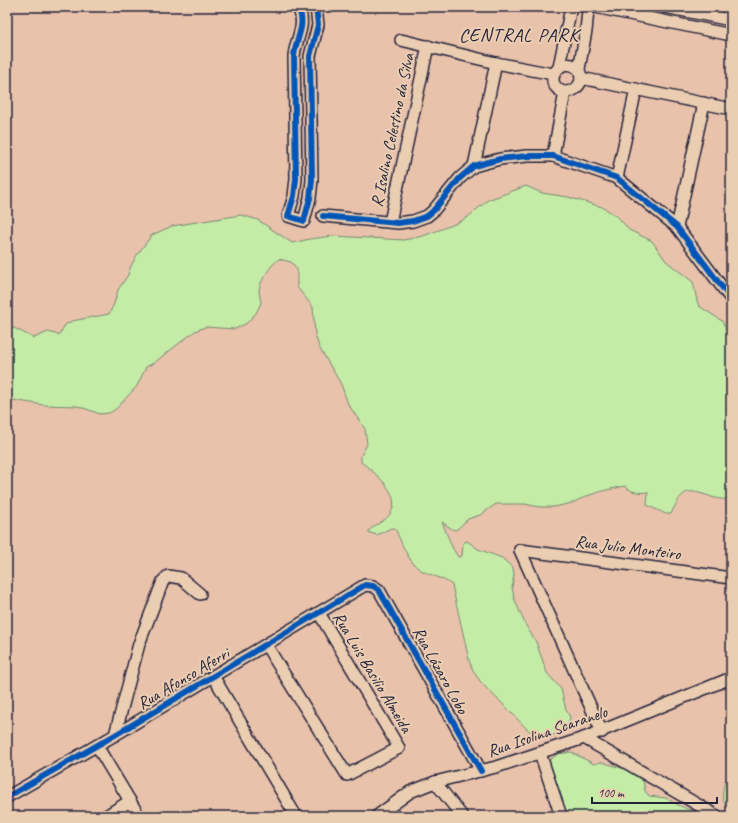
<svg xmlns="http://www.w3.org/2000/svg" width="738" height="823" font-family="Caveat,sans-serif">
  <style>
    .green { fill: #c5eca7; stroke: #748771 }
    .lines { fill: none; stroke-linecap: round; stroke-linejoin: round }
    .minor-casing { stroke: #22223b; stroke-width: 14 }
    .minor { stroke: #ebcdb1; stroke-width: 11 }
    .cycleway-casing { stroke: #ebcdb1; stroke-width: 8 }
    .cycleway { stroke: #0057b8; stroke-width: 6 }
    .labels { text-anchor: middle; stroke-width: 4; stroke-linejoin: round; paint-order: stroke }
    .street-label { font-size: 17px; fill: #22223b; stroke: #ebcdb1 }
    .quarter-label { font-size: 19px; letter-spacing: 1px; fill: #22223b; stroke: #ebcdb1 }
  </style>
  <rect width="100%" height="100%" fill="#e9c2ac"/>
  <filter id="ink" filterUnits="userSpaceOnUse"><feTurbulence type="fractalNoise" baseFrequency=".025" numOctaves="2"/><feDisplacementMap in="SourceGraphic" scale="8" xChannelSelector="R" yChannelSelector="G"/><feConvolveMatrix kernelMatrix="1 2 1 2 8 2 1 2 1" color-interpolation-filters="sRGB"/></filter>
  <g filter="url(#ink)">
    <g class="green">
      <path d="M526 186 542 193 568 197 602 207 617 216 629 230 652 241 666 261 693 282 697 301 699 306 722 321 725 327 731 353V498C726 500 721 499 715 498 688 489 684 486 671 514H666L647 505 648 492C639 493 632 493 625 486L602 491 587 496 572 503 554 507H539L525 504H496L480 515 468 519 456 530 452 529 442 522 452 547 458 557 462 556 463 543 467 541 478 549 502 558 513 568 514 574 512 587 514 598 525 624 536 642 547 673 561 689 566 710 570 717C568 726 565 731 556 734 532 743 523 723 508 709 495 696 480 685 472 668 468 660 467 650 465 642 461 623 456 604 452 585 442 577 431 576 421 570 408 563 401 541 395 528H391L377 535 368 532C374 524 385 522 390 514 404 495 374 472 361 462V456L367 444 365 429 348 404 341 384 319 347 315 334 313 307 297 287V269L291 262 279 259C272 263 259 282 259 291 259 295 261 300 261 303L256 313 247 323 235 329 205 327 195 331 155 362 146 367 137 386 116 409 109 413 100 414 78 406 44 405 7 399V329L14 328 34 338 48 332 59 335 65 325 72 321 109 314 114 304 118 290 128 275 131 266 137 255 152 235 172 226 241 215 258 220 292 243 310 239 333 236 404 240 423 236 455 224 468 217 488 200Z"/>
      <polygon points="571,752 594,764 601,762 625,769 643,781 645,791 649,796 666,798 678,805 704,816 556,816 546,763 558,754"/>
      <path d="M731 771V812C718 801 722 784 731 771Z"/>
    </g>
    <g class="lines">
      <defs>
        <g id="minor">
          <path d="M298 7C307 26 296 37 294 56L296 179 294 196 288 216 304 221 310 198 312 180 310 56 318 25 316 7"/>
          <polyline points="595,7 731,35"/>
          <polyline points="665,7 731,20"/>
          <polyline points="401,40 496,63 553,74"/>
          <path d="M565 64 572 65 579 69C579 71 581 75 581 78 581 89 566 96 558 89 547 80 556 68 565 64Z"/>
          <polyline points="559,67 571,7"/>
          <polyline points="579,69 586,31 588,10"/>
          <polyline points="581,78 731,109"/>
          <polyline points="553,156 565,92"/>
          <polyline points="474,166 496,63"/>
          <polyline points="617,178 636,89"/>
          <polyline points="323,216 398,223 413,221 427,216 433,211 460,178 474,166 500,159 527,156 553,156 617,178 677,227 731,299"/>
          <polyline points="390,222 428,46"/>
          <polyline points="677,227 704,103"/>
          <polyline points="520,550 731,578"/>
          <polyline points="520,550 602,732"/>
          <polyline points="266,645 347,775 399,748 319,613"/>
          <polyline points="213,676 296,816"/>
          <polyline points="115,735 139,644 163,581 168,576 181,578 200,594"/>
          <polyline points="584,738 717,816"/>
          <polyline points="97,746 139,816"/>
          <polyline points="540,753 561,816"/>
          <polyline points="435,782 462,816"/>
          <polyline points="7,797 115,735 365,585 373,586 379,590 481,771"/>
          <polyline points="106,816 130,801"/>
          <polyline points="377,816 410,792 435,782 496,767 584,738 731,678"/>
        </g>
      </defs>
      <use href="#minor" class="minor-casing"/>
      <use href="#minor" class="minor"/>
      <defs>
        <g id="cycleway">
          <path d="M298 7C307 26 296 37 294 56L296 179 294 196 288 216 304 221 310 198 312 180 310 56 318 25 316 7"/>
          <polyline points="323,216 398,223 413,221 427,216 433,211 460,178 474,166 500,159 527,156 553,156 617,178 677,227 731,299"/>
          <polyline points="7,797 115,735 365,585 373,586 379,590 481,771"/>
        </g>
      </defs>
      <use href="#cycleway" class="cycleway-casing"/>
      <use href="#cycleway" class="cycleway"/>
    </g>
  </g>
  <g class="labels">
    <g class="street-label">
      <text transform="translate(392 130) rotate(-78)" y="6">R Isalino Celestino da Silva</text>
      <text transform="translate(628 547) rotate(7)" y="6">Rua Julio Monteiro</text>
      <text transform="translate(441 670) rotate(61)" y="6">Rua Lázaro Lobo</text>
      <text transform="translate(373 672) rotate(59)" y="6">Rua Luis Basilio Almeida</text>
      <text transform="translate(183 678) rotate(-31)" y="6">Rua Afonso Aferri</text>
      <text transform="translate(547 731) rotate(-19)" y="6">Rua Isolina Scaranelo</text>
    </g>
    <g class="quarter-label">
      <text x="519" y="41">CENTRAL PARK</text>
    </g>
  </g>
  <rect width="738" height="823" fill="none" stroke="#ebcdb1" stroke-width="24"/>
  <rect x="12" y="12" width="714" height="799" fill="none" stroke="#22223b" stroke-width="1.5" filter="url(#ink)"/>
  <path d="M592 797v6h125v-6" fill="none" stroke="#22223b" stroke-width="2"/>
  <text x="598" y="797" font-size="12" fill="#22223b" stroke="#ebcdb1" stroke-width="3" paint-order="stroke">100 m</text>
</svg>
